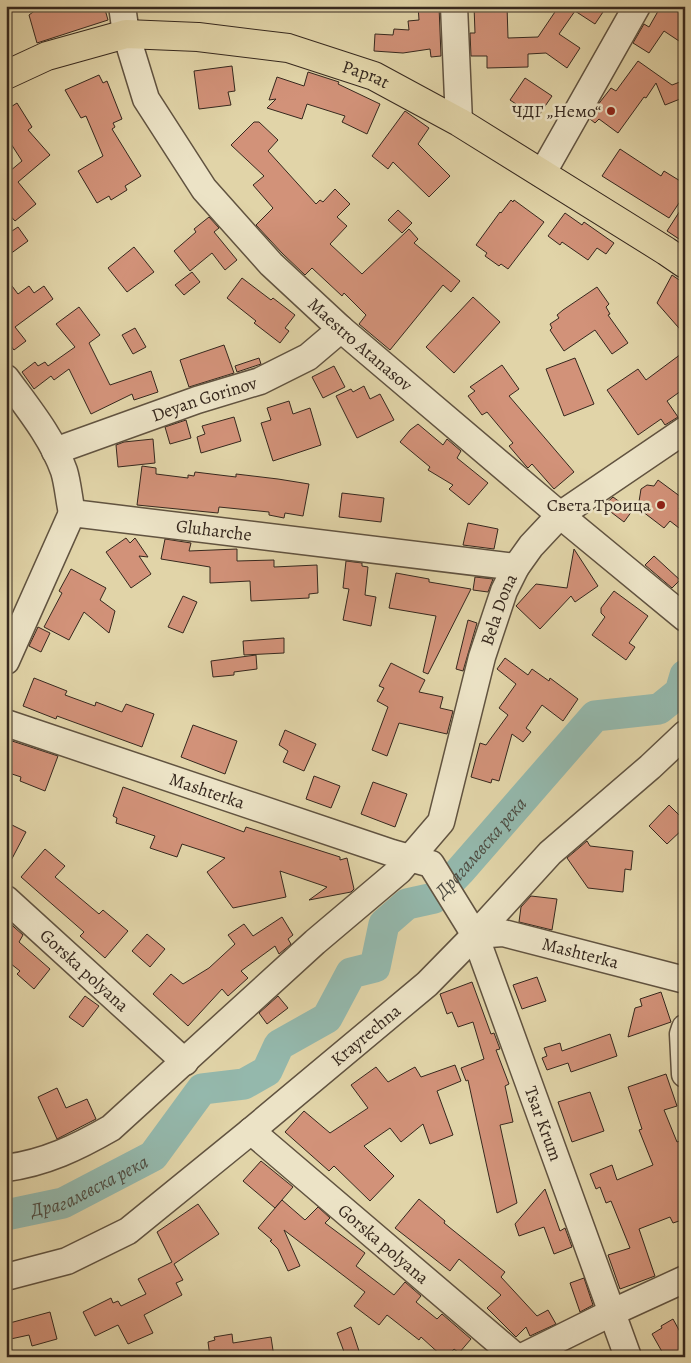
<svg xmlns="http://www.w3.org/2000/svg" width="691" height="1363" font-family="Alegreya,serif">
  <style>
    .lines { fill: none; stroke-linecap: round; stroke-linejoin: round }
    .river { stroke: #94b8ac; stroke-width: 31 }
    .building { fill: #d29279; stroke: #36281e }
    .minor-casing { stroke: #615340; stroke-width: 29 }
    .major-casing { stroke: #36281e; stroke-width: 30 }
    .minor { stroke: #ece3c6; stroke-width: 26 }
    .major { stroke: #e1d4a8; stroke-width: 28 }
    .poi-dot { fill: #8f2418; stroke: #ece3c6; stroke-width: 2 }
    .labels { text-anchor: middle; stroke-width: 5; stroke-linejoin: round; paint-order: stroke }
    .street-label { font-size: 18px; fill: #36281e; stroke: #ece3c6 }
    .poi-label { font-size: 18px; fill: #36281e; stroke: #ece3c6; text-anchor: end }
    .water-label { font-size: 19px; font-style: italic; fill: #4e4c42; stroke: #ece3c6 }
  </style>
  <rect width="100%" height="100%" fill="#e1d4a8"/>
  <filter id="stains"><feTurbulence type="fractalNoise" baseFrequency=".004" numOctaves="4"/><feColorMatrix values="0 0 0 0 .2 0 0 0 0 .09 0 0 0 0 .02 0 0 0 .5 -.17"/></filter>
  <radialGradient id="worn" r=".72"><stop offset=".6" stop-color="#630" stop-opacity="0"/><stop offset="1" stop-color="#630" stop-opacity=".3"/></radialGradient>
  <g class="lines">
    <path class="river" id="s1" d="M6 1215 63 1203 153 1156 202 1089 244 1084 267 1071 279 1045 327 1018 351 973 375 967 384 924 407 904 434 898 460 871 595 716 659 709 680 692 685 675"/>
  </g>
  <g class="building">
    <polygon points="41,6 104,6 108,20 37,43 29,15"/>
    <polygon points="418,6 439,6 441,56 431,57 430,49 403,53 374,51 375,34 393,35 394,29 409,30 408,21 419,20"/>
    <polygon points="474,6 507,6 508,38 538,37 559,6 607,6 595,24 575,11 559,34 580,48 567,68 546,53 528,54 528,67 487,68 487,56 471,56 470,33 475,33"/>
    <polygon points="661,6 685,6 685,45 664,31 649,53 633,43 644,24 649,27"/>
    <polygon points="638,61 672,85 685,80 685,97 665,105 656,83 646,98 644,97 618,133 599,119 595,123 590,119 600,102 611,88 616,91"/>
    <polygon points="232,66 235,91 228,92 231,105 199,109 194,71"/>
    <polygon points="308,72 339,82 338,84 380,104 367,134 342,122 345,116 307,104 302,119 267,108 276,99 269,100 277,77 304,86"/>
    <polygon points="99,75 103,83 107,81 122,119 113,123 115,127 112,129 141,176 125,186 127,190 111,200 109,196 97,203 78,171 103,156 86,116 81,118 65,90"/>
    <polygon points="525,78 552,96 537,118 510,100"/>
    <polygon points="17,103 32,127 28,130 50,155 18,182 36,204 15,221 6,211 6,167 10,171 22,161 6,136 6,110"/>
    <polygon points="405,111 429,128 418,144 450,176 429,197 393,162 388,169 372,156"/>
    <polygon points="254,122 259,122 278,140 268,151 316,204 320,200 323,202 335,189 350,204 337,217 347,226 330,244 362,274 409,229 418,239 414,243 460,281 451,292 443,285 390,350 359,324 366,315 344,293 342,296 312,268 305,275 282,253 256,225 273,208 253,185 264,176 231,145"/>
    <polygon points="620,149 661,176 664,171 685,184 685,194 669,218 602,176"/>
    <polygon points="511,200 513,202 514,200 544,222 508,269 501,264 499,266 485,256 487,253 476,245 500,212 501,213"/>
    <polygon points="685,203 685,243 667,231"/>
    <polygon points="398,210 412,223 402,233 388,220"/>
    <polygon points="565,213 582,225 584,222 614,243 606,254 597,248 588,260 562,242 560,245 548,236"/>
    <polygon points="209,217 219,228 214,232 237,260 225,270 212,253 190,271 174,251 196,232 194,229"/>
    <polygon points="18,227 28,241 6,257 6,235"/>
    <polygon points="134,247 154,272 127,292 108,268"/>
    <polygon points="192,272 200,282 184,295 175,285"/>
    <polygon points="672,275 685,284 685,335 657,303"/>
    <polygon points="6,278 18,294 29,286 34,293 44,286 53,299 15,327 26,341 14,350 6,340"/>
    <polygon points="242,278 271,300 273,298 295,315 285,328 289,331 280,343 254,323 256,321 227,298"/>
    <polygon points="597,287 609,304 606,307 610,314 608,315 628,343 612,354 595,330 564,351 550,330 552,328 550,324 559,318 557,315 563,310"/>
    <polygon points="473,297 500,322 454,373 426,347"/>
    <polygon points="79,307 100,335 89,343 110,385 151,371 158,392 134,400 132,394 91,414 69,369 54,380 51,376 34,389 22,372 35,362 38,366 45,362 48,366 75,347 56,324"/>
    <polygon points="135,328 146,347 133,354 122,335"/>
    <polygon points="224,345 234,373 189,387 180,360"/>
    <polygon points="685,351 685,388 667,401 678,417 665,425 661,419 638,435 607,390 638,369 646,380"/>
    <polygon points="259,358 261,364 237,372 235,366"/>
    <polygon points="575,358 594,404 564,416 546,369"/>
    <polygon points="502,365 519,389 509,396 574,472 554,489 532,464 528,468 526,466 509,446 513,443 487,412 482,415 468,396 475,391 470,387"/>
    <polygon points="334,366 345,387 323,398 312,377"/>
    <polygon points="364,386 370,399 380,394 394,420 357,438 336,396 351,389 353,392"/>
    <polygon points="289,401 293,414 310,408 321,445 273,461 261,423 271,420 267,408"/>
    <polygon points="234,417 241,441 201,453 197,437 205,434 202,426"/>
    <polygon points="186,420 191,438 170,444 165,427"/>
    <polygon points="418,424 443,445 447,439 461,451 457,458 488,483 469,505 449,489 453,485 428,470 430,467 400,442 410,430"/>
    <polygon points="153,439 155,463 118,467 116,445 124,442"/>
    <polygon points="142,466 156,468 156,474 188,478 188,475 194,476 195,472 236,477 236,474 278,479 309,484 303,516 285,513 284,518 269,515 269,512 219,507 218,513 137,505"/>
    <polygon points="658,480 685,500 679,509 685,514 685,520 679,528 670,521 664,528 638,508 641,489 647,485 654,486"/>
    <polygon points="342,493 384,498 381,522 339,517"/>
    <polygon points="613,497 632,511 624,522 603,506"/>
    <polygon points="468,523 498,529 494,549 463,545"/>
    <polygon points="126,538 130,543 135,538 148,557 139,556 151,574 131,588 106,552"/>
    <polygon points="165,539 191,543 189,551 237,549 237,561 274,560 274,567 317,565 318,593 309,594 309,598 251,601 250,581 210,583 210,567 161,559"/>
    <polygon points="574,549 598,586 575,602 571,596 540,629 516,606 536,584 567,588"/>
    <polygon points="654,556 680,580 672,588 645,565"/>
    <polygon points="346,561 362,563 362,566 368,567 365,595 376,597 371,626 343,620 349,589 343,588"/>
    <polygon points="71,569 106,588 100,600 115,611 109,633 84,612 69,640 44,627 62,593 59,591"/>
    <polygon points="396,573 429,579 429,582 471,589 428,674 423,672 436,616 389,608"/>
    <polygon points="475,577 493,579 488,592 473,590"/>
    <polygon points="614,591 648,616 629,643 635,647 626,660 592,635 605,617 601,613 601,608"/>
    <polygon points="183,596 197,602 183,633 168,627"/>
    <polygon points="468,620 477,623 463,671 456,669"/>
    <polygon points="38,627 50,633 41,652 29,646"/>
    <polygon points="284,638 284,653 244,655 243,641"/>
    <polygon points="256,655 257,669 234,672 234,675 213,677 211,661"/>
    <polygon points="505,658 528,675 532,669 549,681 550,678 578,699 563,721 542,705 526,728 531,732 523,742 512,734 499,781 492,779 491,783 471,777 480,743 486,745 508,715 499,708 516,684 497,669"/>
    <polygon points="391,663 425,680 419,692 443,697 440,708 453,711 447,734 399,723 387,756 372,750 388,707 377,701 384,688 379,686"/>
    <polygon points="34,678 67,691 65,695 95,706 96,702 122,712 126,704 154,714 142,747 57,716 56,719 23,706"/>
    <polygon points="193,725 237,741 225,774 181,757"/>
    <polygon points="285,730 316,744 304,771 283,762 288,751 279,745"/>
    <polygon points="6,739 58,756 45,791 20,781 21,777 6,772"/>
    <polygon points="314,776 340,786 331,808 306,799"/>
    <polygon points="373,782 407,794 395,827 361,814"/>
    <polygon points="123,787 244,832 246,827 340,857 340,860 347,858 354,889 351,892 309,900 327,887 280,871 286,897 233,908 207,872 225,858 182,844 177,857 150,848 155,836 116,823 117,818 113,816"/>
    <polygon points="669,805 685,821 685,827 667,844 649,826"/>
    <polygon points="6,822 26,832 6,870"/>
    <polygon points="587,841 590,846 633,851 631,870 625,869 623,892 588,888 567,858"/>
    <polygon points="45,849 65,866 55,877 99,914 103,910 128,931 105,958 80,936 84,932 21,877"/>
    <polygon points="531,896 557,899 552,930 519,922 521,907"/>
    <polygon points="282,917 293,935 288,939 291,944 279,954 275,946 241,971 248,978 228,996 222,989 188,1026 153,994 171,974 183,984 209,968 235,944 228,935 244,924 253,936"/>
    <polygon points="6,920 23,935 19,942 50,969 34,989 17,974 20,971 6,960"/>
    <polygon points="147,934 165,949 150,967 132,951"/>
    <polygon points="537,977 546,1001 522,1009 513,985"/>
    <polygon points="472,982 491,1034 494,1033 500,1049 496,1050 509,1084 505,1086 513,1122 500,1125 517,1203 497,1213 468,1080 466,1081 461,1068 484,1059 473,1022 458,1027 452,1012 447,1014 440,994"/>
    <polygon points="661,992 671,1022 628,1037 635,1008 642,1006 640,999"/>
    <polygon points="85,996 99,1006 83,1027 69,1017"/>
    <polygon points="278,996 288,1008 267,1024 259,1013"/>
    <polygon points="610,1034 617,1056 571,1072 568,1063 547,1070 542,1058 547,1056 544,1048 560,1043 562,1051"/>
    <polygon points="455,1065 461,1081 437,1091 453,1135 430,1144 423,1124 401,1142 390,1128 364,1146 394,1176 370,1201 334,1166 329,1171 285,1132 304,1111 330,1133 368,1108 351,1085 376,1067 388,1082 415,1067 421,1077"/>
    <polygon points="666,1074 677,1106 664,1110 677,1142 685,1139 685,1219 673,1223 670,1217 639,1229 655,1276 620,1289 608,1255 630,1248 611,1201 606,1203 600,1187 596,1189 590,1174 612,1165 617,1180 653,1165 639,1130 642,1129 628,1087"/>
    <polygon points="57,1088 66,1108 87,1099 96,1119 57,1139 38,1097"/>
    <polygon points="590,1092 604,1131 572,1142 558,1102"/>
    <polygon points="261,1161 293,1187 275,1208 243,1181"/>
    <polygon points="545,1189 560,1231 565,1228 572,1247 554,1254 544,1227 519,1236 515,1224"/>
    <polygon points="419,1199 445,1221 444,1223 505,1272 501,1277 537,1316 548,1310 556,1324 530,1336 526,1327 516,1337 487,1308 501,1295 459,1259 450,1271 395,1228"/>
    <polygon points="282,1200 305,1220 318,1207 330,1218 325,1223 365,1253 356,1266 394,1295 405,1282 421,1296 416,1302 437,1319 442,1314 471,1339 459,1353 454,1349 447,1357 443,1357 421,1337 419,1340 387,1315 379,1325 354,1306 365,1292 284,1230 300,1266 288,1271 278,1249 270,1241 272,1240 258,1228"/>
    <polygon points="198,1204 219,1234 174,1264 183,1280 176,1283 182,1295 144,1315 153,1333 128,1344 118,1325 95,1336 83,1312 111,1298 113,1303 118,1301 121,1306 146,1294 138,1279 172,1262 157,1232"/>
    <polygon points="584,1278 593,1305 580,1312 570,1283"/>
    <polygon points="50,1312 57,1339 32,1346 29,1335 6,1340 6,1324"/>
    <polygon points="673,1319 685,1341 685,1357 665,1357 652,1334 662,1328 661,1326"/>
    <polygon points="351,1327 361,1357 346,1357 337,1333"/>
    <polygon points="232,1334 233,1343 271,1337 274,1357 210,1357 208,1342 215,1340 214,1337"/>
  </g>
  <g class="lines">
    <defs>
      <g id="minor">
        <path id="s2" d="M122 6 126 34 146 99 204 189 271 264 341 329 560 515 685 618"/>
        <polyline points="454,6 459,122"/>
        <polyline points="542,174 637,6"/>
        <path d="M6 378C27 407 52 437 64 471 68 484 69 500 72 513"/>
        <path id="s3" d="M55 451 197 400 260 381 308 357 341 329"/>
        <path id="s4" d="M6 661 72 513 516 567"/>
        <path id="s5" d="M6 723 392 853 431 864 475 935 628 1357"/>
        <path id="s6" d="M6 899 185 1062"/>
        <path id="s7" d="M475 935 503 933 685 980"/>
        <polyline points="685,1028 683,1034 685,1074"/>
        <path id="s8" d="M251 1131 516 1357"/>
        <path id="s9" d="M6 1168C45 1163 78 1147 111 1128L315 942 399 871 441 822 482 657 504 591 516 567 531 546 560 515 685 430"/>
        <path id="s10" d="M6 1277 67 1261 128 1231 251 1131 427 984 475 935 550 853 650 767 685 734"/>
        <polyline points="522,1357 613,1312 685,1279"/>
      </g>
      <g id="major">
        <path id="s11" d="M6 75 47 56 126 34 198 37 288 48 374 76 459 122 666 251 685 264"/>
      </g>
    </defs>
    <use href="#minor" class="minor-casing"/>
    <use href="#major" class="major-casing"/>
    <use href="#minor" class="minor"/>
    <use href="#major" class="major"/>
  </g>
  <g class="poi-dot">
    <circle cx="611" cy="111" r="5"/>
    <circle cx="661" cy="505" r="5"/>
  </g>
  <g class="labels">
    <g class="street-label">
      <text dy="6" stroke="none"><textPath href="#s11" startOffset="372">Paprat</textPath></text>
      <text dy="6" stroke="none"><textPath href="#s2" startOffset="424">Maestro Atanasov</textPath></text>
      <text dy="6" stroke="none"><textPath href="#s3" startOffset="158">Deyan Gorinov</textPath></text>
      <text dy="6" stroke="none"><textPath href="#s4" startOffset="305">Gluharche</textPath></text>
      <text dy="6" stroke="none"><textPath href="#s9" startOffset="784">Bela Dona</textPath></text>
      <text dy="6" stroke="none"><textPath href="#s5" startOffset="212">Mashterka</textPath></text>
      <text dy="6" stroke="none"><textPath href="#s7" startOffset="108">Mashterka</textPath></text>
      <text dy="6" stroke="none"><textPath href="#s6" startOffset="106">Gorska polyana</textPath></text>
      <text dy="6" stroke="none"><textPath href="#s10" startOffset="439">Krayrechna</textPath></text>
      <text dy="6" stroke="none"><textPath href="#s5" startOffset="732">Tsar Krum</textPath></text>
      <text dy="6" stroke="none"><textPath href="#s8" startOffset="174">Gorska polyana</textPath></text>
    </g>
    <g class="poi-label">
      <text x="601" y="117">ЧДГ „Немо“</text>
      <text x="651" y="511">Света Троица</text>
    </g>
    <g class="water-label">
      <text dy="7" stroke="none"><textPath href="#s1" startOffset="642">Драгалевска река</textPath></text>
      <text dy="7" stroke="none"><textPath href="#s1" startOffset="89">Драгалевска река</textPath></text>
    </g>
  </g>
  <rect width="691" height="1363" fill="none" stroke="#e1d4a8" stroke-width="25"/>
  <rect x="8" y="8" width="676" height="1348" fill="none" stroke="#36281e" stroke-width="2.5"/>
  <rect x="12" y="12" width="666" height="1338" fill="none" stroke="#36281e"/>
  <rect width="100%" height="100%" filter="url(#stains)"/>
  <rect width="100%" height="100%" fill="url(#worn)"/>
</svg>
